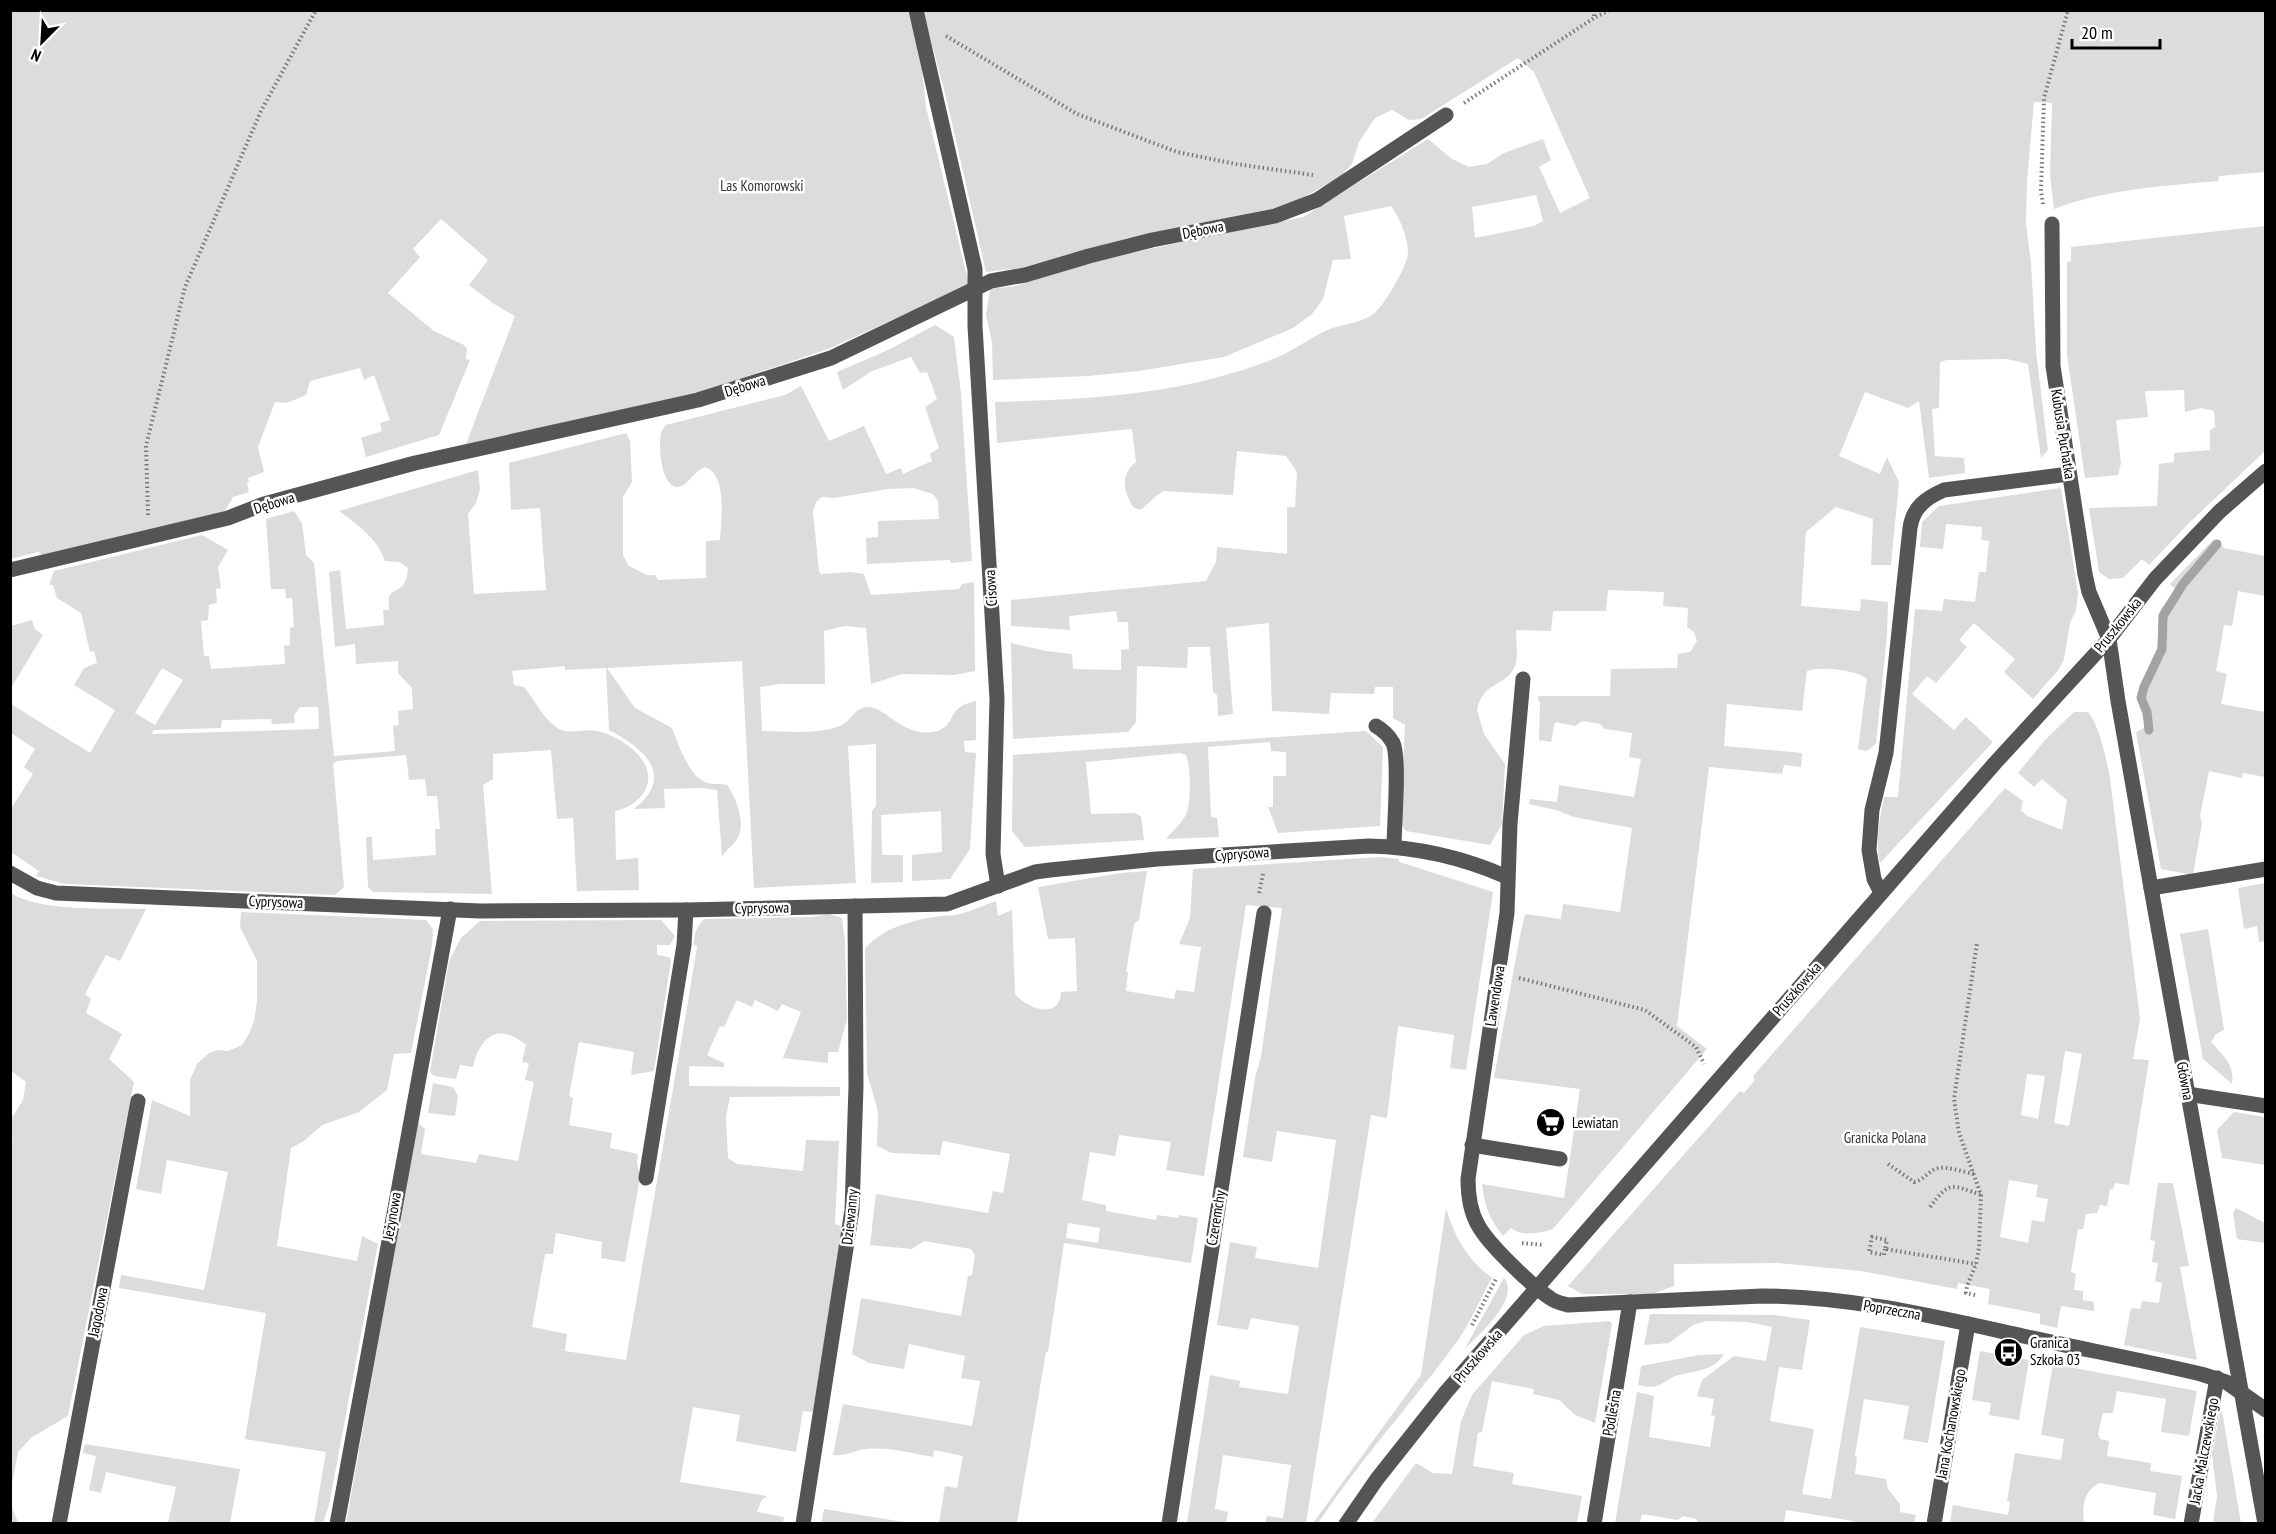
<svg xmlns="http://www.w3.org/2000/svg" width="2276" height="1534" font-family="'PT Sans Narrow',sans-serif">
  <style>
    .green { fill: #dcdcdc; fill-rule: evenodd }
    .lines { fill: none; stroke-linecap: round; stroke-linejoin: round }
    .stream { stroke: #a3a3a3; stroke-width: 9 }
    .path { stroke: #777; stroke-width: 4; stroke-dasharray: 1.5 3; stroke-linecap: butt }
    .minor { stroke: #555; stroke-width: 15 }
    .labels { text-anchor: middle; stroke-width: 5; stroke-linejoin: round; paint-order: stroke }
    .park-label { font-size: 15px; fill: #333; stroke: #fff }
    .street-label { font-size: 15px; fill: #000; stroke: #fff }
    .poi-label { font-size: 15px; fill: #000; stroke: #fff; text-anchor: start }
  </style>
  <rect width="100%" height="100%" fill="#fff"/>
  <g class="green">
    <polygon points="10,11 908,11 920,51 926,107 969,285 828,349 697,393 466,444 515,316 494,304 469,285 488,260 441,219 413,249 420,257 388,293 434,331 464,345 467,349 466,359 470,360 439,435 366,457 361,438 382,431 380,423 390,420 374,375 364,380 360,368 310,381 306,395 287,403 275,402 258,447 264,472 248,478 249,481 247,483 249,492 233,497 225,511 44,556 38,552 11,559"/>
    <path d="M923 11H2265V172L2219 176 2218 181C2164 186 2105 189 2054 209L2050 174 2052 103 2034 102 2027 181 2026 224 2031 263 2036 351 2048 450 2041 458 2028 364 2007 359 1947 360 1940 362 1939 408 1932 409 1935 456 1964 458 1965 473 1929 478 1919 401 1908 408 1865 392 1839 456 1880 474 1887 457 1899 482 1891 565H1871L1873 519 1836 507 1806 532 1801 606 1860 611 1861 599 1888 602 1887 634 1876 744 1867 751 1858 749 1867 679C1857 670 1820 666 1807 671L1802 711 1727 704 1724 746 1802 753 1801 767 1784 765 1782 774 1709 767 1677 1026 1707 1049 1553 1229C1541 1233 1522 1237 1511 1228L1503 1236C1490 1220 1484 1205 1482 1184L1564 1198 1580 1089 1494 1078 1520 936 1525 914 1561 919 1563 904 1620 912 1632 828 1574 817 1556 810 1529 804 1530 799 1557 802 1559 785 1634 797 1641 759 1629 757 1632 733 1605 729 1600 724 1582 721 1575 726 1555 722 1551 742 1539 740 1540 701H1538V696H1610L1611 669 1677 668 1678 654 1690 652 1697 641 1694 632 1687 627 1688 608 1663 606 1664 592 1608 590 1606 611H1553L1551 631 1516 630C1516 641 1519 659 1514 668 1506 686 1483 681 1477 710L1484 734 1505 764 1502 824 1490 845 1406 831 1400 823 1405 725 1393 718V687H1375L1374 694 1331 693 1329 714 1272 711 1269 623 1226 628 1233 714 1218 716 1217 695 1213 692 1210 647H1188L1187 668 1137 666 1136 722 1128 732 1013 739 1011 643 1046 651 1072 654 1073 669 1121 670V650L1129 649 1128 622H1118L1116 611 1069 616 1070 630 1011 626V600L1206 581 1216 562 1217 547 1287 554V507H1295L1297 472 1286 456 1237 451 1233 495 1164 491C1155 495 1149 504 1140 510L1134 508C1124 493 1119 475 1136 462L1132 429 997 443 995 402C1091 399 1182 395 1273 359 1291 352 1307 340 1325 331 1340 324 1358 324 1372 315 1383 309 1408 264 1408 253 1408 237 1400 219 1391 206L1344 216 1351 259 1333 260 1323 299 1312 314 1293 328 1224 357 1139 371 1088 376 993 380 992 342 986 315 990 289 1015 286 1092 261 1303 217 1428 139 1452 159 1469 167 1487 164 1504 153 1543 139 1551 160 1539 167 1560 213 1590 198 1534 72 1518 58 1421 119 1409 120 1392 110 1375 118 1359 142 1352 164 1340 177 1300 199 1271 209 1128 238 1020 268 986 272 946 97ZM1536 195 1543 221 1534 226 1475 238 1472 207Z"/>
    <polygon points="2265,226 2265,451 2189,523 2149,565 2142,559 2123,578 2109,579 2099,572 2089,508 2157,506 2159,464 2174,462 2174,453 2210,450 2210,430 2215,427 2214,411 2201,408 2185,412 2184,390 2145,391 2148,417 2116,420 2121,463 2118,475 2085,478 2067,355 2067,262 2071,261 2071,247"/>
    <path d="M935 325 954 337 961 393 972 561 951 563 950 560 867 564 866 538 878 537V521L939 519 938 501 933 494 913 488 888 489 834 498 822 497 816 502 813 512 819 571 821 574 851 572 864 574 871 595 959 589 962 584 974 582 975 671 954 675 902 674 871 684 866 628 845 626 824 631 825 684H780L760 687 762 731C787 731 816 735 840 726 850 722 854 709 866 707 885 705 902 737 933 732 953 728 948 717 959 708 963 704 970 703 976 701V740L964 741 965 752 976 753 970 849 950 879 912 881V855L942 852 941 811 881 815 882 855H903V882L871 883 872 811 876 806V744L848 746 856 883 754 888 742 661 607 668 635 708 672 728C678 743 690 780 708 783 714 785 720 783 727 785 736 798 747 824 737 839 733 846 726 849 722 857L717 790 703 788 664 789 665 808 634 809C677 775 643 748 609 730L606 668 565 670V666L512 671 514 685 524 687C535 700 542 717 556 727 567 736 584 728 597 731 623 736 664 766 642 795 635 804 625 809 615 811L616 860 638 858 639 890 577 891 573 818 557 819 551 750 493 754V779L483 785 492 894 373 892 368 887 366 837H372L373 860 436 855 435 829H440L437 796H427L425 779 409 780 406 755 337 761 333 764 344 887 335 895 65 884 36 876 39 871 11 852V809L33 774 24 767 35 749 11 733V704L90 753 115 710 74 685 84 668 97 663 94 651 90 652 81 613 57 598 53 585H49L54 571 202 535 228 550 218 567 221 588 216 589 217 603 209 605 208 620 201 621 204 656H209L211 669 285 664 284 646 290 645V628L294 627 292 598H286L285 589H271L266 519 294 511 302 523 306 555 314 563 334 756 395 751 393 726 399 725 398 711 413 709 412 688 398 673V661L356 664 355 644 335 647 329 572 340 570 346 629 384 625 383 610H389C388 592 389 595 403 586L407 577 408 568 400 562 385 561C377 538 358 525 339 511L478 470 480 489 476 503 468 514 474 594 546 590 540 508 511 510 509 463 626 433 630 441 632 482 623 497V555L629 566 647 575H655L658 580 706 578V541L720 540C721 519 728 476 705 467 694 471 688 485 679 487 661 489 658 445 661 433 662 430 664 428 666 425L785 395 801 386 829 441 864 426 886 474 901 468 903 474 932 461 930 454 939 448 925 407 937 399 927 372 920 373 911 357 872 371 843 390 837 372 888 350ZM162 668 183 680 155 725 135 713ZM300 707H318L319 729 152 734 153 730 221 728 222 720 271 719 272 724 295 723 294 715Z"/>
    <path d="M2061 488 2078 593 2076 610 2070 623 2064 659 2059 669 2033 699 2004 672 2015 659 1974 623 1959 640 1967 647 1936 683 1927 676 1912 694 1954 730 1966 717 1993 742 1880 863C1875 843 1880 817 1884 797H1898L1915 609 1942 611 1944 599 1975 602 1979 572H1986L1989 541 1981 540 1982 527 1946 524 1943 549 1920 547 1922 522 1939 506Z"/>
    <polygon points="2214,539 2224,548 2265,556 2265,596 2238,591 2232,626 2224,625 2216,671 2227,674 2221,704 2265,712 2265,777 2243,773 2242,778 2209,771 2200,816 2202,823 2193,875 2161,869 2136,732 2146,727 2140,707 2139,688 2157,654 2159,616 2161,609 2176,590 2170,584"/>
    <polygon points="32,620 35,629 43,635 11,688 11,626"/>
    <path d="M2074 712H2088C2099 724 2107 761 2110 778L2140 1019 2133 1059 2149 1060 2129 1185 2115 1183 2113 1189H2110L2107 1206 2100 1205 2097 1213 2086 1214 2083 1229H2078L2071 1272 2076 1274 2074 1290 2083 1291V1300L2094 1302V1311L2061 1306 2057 1328 2040 1324V1314L1988 1304 1990 1289 1958 1283 1957 1289 1861 1271 1777 1263 1674 1264V1286L1652 1294H1582L1568 1286 1740 1091 1744 1093 1755 1080 1753 1076 2005 788 2023 801 2021 810 2027 816 2062 830 2067 800 2042 779 2034 787 2018 773 2045 740ZM2065 1051 2082 1054 2069 1126 2054 1123ZM2027 1074 2045 1076 2038 1119 2021 1115ZM2009 1180 2038 1185 2036 1197 2048 1199 2044 1222 2032 1220 2028 1243 2000 1237Z"/>
    <path d="M1366 731 1383 747 1380 826 1278 833 1268 807H1273V776H1286V752L1271 751 1270 742 1208 747 1211 817 1217 818 1219 837 1166 839C1173 830 1183 823 1187 812 1191 800 1191 767 1186 755L1180 753 1086 762 1091 814 1134 813 1141 816 1144 840 1025 847 1012 831 1013 755Z"/>
    <path d="M1380 857 1399 859V862L1406 864 1493 892 1466 1070 1450 1068 1454 1035 1398 1026 1387 1118 1371 1115 1306 1523H1265L1267 1516 1283 1518 1291 1465 1223 1455 1215 1509 1228 1512 1226 1523H1187L1210 1375 1240 1381 1239 1387 1288 1394 1299 1326 1251 1318 1248 1330 1217 1325 1230 1242 1257 1247 1255 1258 1318 1268 1336 1140 1277 1131 1272 1162 1243 1157 1255 1078 1261 1057 1282 908 1246 905 1204 1176 1166 1170 1171 1142 1119 1135 1115 1156 1090 1152 1082 1200 1106 1205V1211L1156 1220 1157 1215 1178 1218 1179 1215 1198 1218 1191 1263 1064 1243 1048 1352H1046L1017 1523H939L945 1486 957 1488 963 1456 934 1450 933 1457C910 1453 889 1447 866 1449 855 1450 844 1457 833 1455L843 1404 972 1426 980 1381 961 1378 965 1356 909 1344 904 1369 869 1363 852 1354 861 1298 961 1316 968 1276 972 1275 975 1255 971 1249 924 1241 912 1249 870 1245 876 1194 988 1213 993 1191 1003 1193 1010 1154 943 1141 940 1155 892 1153 877 1146 878 1112 867 1073 865 949C881 928 916 919 941 916 948 915 954 916 960 914 972 911 984 905 996 901L998 916 1012 910 1015 994C1026 1008 1060 1021 1061 992L1077 991 1075 938 1048 939 1038 887 1121 873 1147 871 1139 920 1134 924 1126 972H1128L1126 991 1174 999 1176 990 1194 992 1201 947 1179 944 1190 918 1193 869ZM1068 1223 1100 1228 1098 1243 1066 1238Z"/>
    <polygon points="2265,883 2265,941 2259,942 2257,926 2244,929 2238,888"/>
    <path d="M11 893C39 912 110 908 146 909L120 961 106 955 85 994 91 999 86 1013 122 1034 109 1059 134 1082 68 1416 32 1437 18 1452 11 1489 12 1508 19 1524 10 1523V1143L13 1139 11 1137V1119L23 1100 26 1082 11 1071Z"/>
    <polygon points="241,912 426,920 433,929 432,946 411,1053 394,1054 387,1090 359,1112 322,1125 304,1141 291,1148 277,1246 357,1261 362,1236 378,1244 329,1505 323,1523 314,1523 326,1452 245,1439 266,1313 119,1288 121,1275 204,1290 228,1172 167,1160 161,1194 136,1189 152,1100 190,1116 190,1080 197,1064 209,1053 218,1050 228,1051 242,1045 249,1034 254,1021 257,1002 257,961 240,927"/>
    <path d="M829 914 842 918 845 942 847 1019 838 1052H828V1063L783 1058 801 1012 782 1004 778 1011 755 1000 752 1007 737 1000 724 1027 720 1026 707 1055 724 1063V1067L689 1066V1086L840 1087V1096L730 1097 726 1117 728 1158 737 1164 803 1171 806 1140 839 1141 835 1224 843 1227 813 1412 803 1411 796 1452 736 1441 740 1415 693 1407 680 1482 767 1496 761 1501 757 1512 784 1517 783 1523 346 1524 417 1122 425 1129 421 1154 476 1163 479 1154 518 1161 534 1082 525 1080 529 1063 522 1062 526 1045C499 1022 480 1036 473 1067L460 1065 456 1079 434 1076 430 1072 449 961 461 938 480 921 661 920 675 936 670 945H657V955L669 957 671 960 654 1071 631 1075 634 1052 579 1042 569 1096 573 1098 569 1125 612 1133 610 1148 638 1154 637 1162 640 1178 625 1262 601 1258 602 1242 556 1233 553 1254H545L532 1327 567 1334 565 1351 626 1360 688 1002 697 946 694 945C693 934 697 927 704 919L812 917Z"/>
    <path d="M2208 929 2224 1030 2216 1034 2211 1042C2223 1055 2235 1065 2232 1084L2203 1059 2180 934Z"/>
    <polygon points="433,1083 453,1087 458,1096 455,1116 428,1113"/>
    <polygon points="2234,1112 2265,1117 2265,1165 2222,1158 2217,1130"/>
    <polygon points="2158,1183 2173,1183 2189,1266 2180,1267 2197,1360 2124,1345 2131,1308 2140,1309 2142,1301 2159,1303 2162,1283 2155,1281 2158,1263 2152,1262 2155,1241 2150,1240"/>
    <path d="M1446 1208C1455 1238 1467 1259 1492 1278 1480 1299 1470 1324 1456 1343 1411 1404 1360 1460 1318 1523H1313L1421 1375Z"/>
    <polygon points="2236,1208 2265,1223 2265,1243 2237,1239 2233,1213"/>
    <path d="M1504 1278C1521 1299 1478 1335 1464 1350Z"/>
    <polygon points="1650,1314 1775,1315 1810,1320 1802,1370 1779,1367 1770,1421 1814,1429 1802,1494 1831,1499 1860,1327 1945,1341 1928,1443 1903,1439 1909,1406 1864,1399 1855,1456 1857,1457 1855,1474 1886,1479 1888,1489 1900,1504 1900,1512 1916,1515 1914,1523 1853,1523 1853,1521 1786,1510 1784,1523 1699,1523 1696,1519 1683,1516 1678,1520 1642,1514 1640,1523 1615,1523 1637,1392 1654,1396 1649,1437 1710,1447 1715,1416 1711,1415 1714,1399 1697,1396 1702,1380 1734,1356 1766,1361 1772,1327 1748,1322 1706,1321 1693,1325 1669,1343 1644,1345"/>
    <polygon points="1610,1321 1612,1324 1595,1423 1575,1415 1559,1400 1533,1394 1534,1389 1492,1381 1482,1432 1478,1433 1473,1466 1514,1473 1512,1484 1582,1496 1577,1523 1372,1523 1416,1463 1433,1473 1452,1474 1461,1421 1472,1395 1524,1335 1544,1326"/>
    <polygon points="1980,1351 2029,1360 2019,1420 1989,1415 1991,1403 1972,1400"/>
    <path d="M1724 1354C1713 1373 1691 1370 1673 1377 1668 1379 1663 1384 1657 1386 1652 1388 1644 1386 1638 1385L1641 1366 1699 1355Z"/>
    <path d="M2053 1364 2197 1391 2189 1436 2161 1432 2166 1399 2117 1391 2113 1413H2103L2098 1434 2100 1439 2109 1441 2107 1456 2151 1463 2150 1471 2182 1476 2175 1519 2153 1515 2156 1493 2099 1483C2083 1492 2082 1507 2084 1523H1950L1953 1505 2008 1515 2010 1501H2007L2015 1453 2061 1460 2064 1439 2041 1435Z"/>
    <polygon points="2221,1405 2241,1523 2213,1523 2217,1496 2212,1454"/>
    <polygon points="85,1444 240,1469 230,1523 168,1523 176,1487 106,1472 101,1493 89,1490 96,1456 83,1453"/>
    <polygon points="824,1509 910,1523 821,1523"/>
  </g>
  <g class="lines">
    <polyline class="stream" points="2149,730 2147,712 2141,698 2144,687 2162,649 2163,616 2183,584 2217,544"/>
    <g class="path">
      <polyline points="1594,10 1594,18"/>
      <polyline points="946,36 1077,114 1177,152 1236,164 1313,175"/>
      <polyline points="1464,103 1594,18 1610,10"/>
      <polyline points="2043,204 2041,191 2044,98 2068,10"/>
      <polyline points="148,515 146,446 185,287 261,111 316,10"/>
      <polyline points="1259,893 1263,874"/>
      <polyline points="1519,978 1645,1010 1696,1047 1704,1064"/>
      <path d="M1888 1164 1914 1182C1923 1180 1927 1173 1935 1169 1946 1165 1962 1172 1975 1174"/>
      <path d="M1930 1207C1950 1180 1952 1185 1981 1195"/>
      <polyline points="1522,1243 1544,1245"/>
      <polyline points="1885,1249 1884,1255 1869,1252 1872,1237 1887,1240 1885,1249 1976,1264"/>
      <polyline points="1975,1295 1966,1293 1967,1286 1976,1264 1979,1248 1981,1195 1959,1133 1954,1099 1977,943"/>
      <polyline points="1472,1325 1496,1279"/>
    </g>
    <g class="minor">
      <polyline points="916,10 975,269 975,326 997,699 993,854 998,886"/>
      <polyline points="2052,224 2053,366 2085,574 2089,592 2109,639 2118,701 2151,888 2265,1524"/>
      <polyline points="10,570 228,518 264,504 415,463 698,400 831,358 991,281 1025,275 1089,256 1152,240 1275,216 1317,200 1446,115"/>
      <path d="M1523 679 1510 824 1507 913 1468 1179C1468 1195 1470 1211 1478 1225 1488 1244 1532 1286 1550 1298 1555 1302 1561 1303 1568 1305L1762 1296C1850 1296 1937 1317 2023 1336 2082 1349 2142 1360 2201 1374L2226 1382 2266 1410"/>
      <path d="M1376 726C1383 730 1389 736 1393 743 1400 759 1394 825 1394 847"/>
      <path d="M10 873 37 888 56 893 480 911 686 910 947 904 1035 872 1050 870 1157 859 1369 846C1418 847 1462 857 1507 877"/>
      <polyline points="2151,888 2266,869"/>
      <path d="M1881 893 1874 879 1869 850 1872 810 1886 753 1910 528C1913 507 1926 498 1944 490L2069 474"/>
      <polyline points="2187,1094 2266,1106"/>
      <polyline points="1472,1145 1560,1159"/>
      <polyline points="646,1178 684,945 686,910"/>
      <polyline points="59,1524 138,1101"/>
      <polyline points="337,1524 450,909"/>
      <polyline points="803,1524 852,1210 856,1086 855,906"/>
      <polyline points="1169,1524 1264,913"/>
      <polyline points="1346,1524 1377,1479 1446,1392 1995,763 2109,639 2155,579 2219,512 2266,471"/>
      <polyline points="1594,1524 1630,1302"/>
      <polyline points="1934,1524 1968,1324"/>
      <polyline points="2191,1524 2217,1378"/>
    </g>
  </g>
  <defs>
    <symbol id="supermarket-disc" viewBox="-11 -11 22 22"><circle r="9.5" fill="#000" stroke="#fff"/><path d="M-6-5.5h2.5l.6 2H6L4.5 2H-2.5L-4.4-4H-6ZM-1.5 3.2a1.3 1.3 0 1 0 .1 0ZM3 3.2a1.3 1.3 0 1 0 .1 0Z" fill="#fff"/></symbol>
    <symbol id="bus-disc" viewBox="-11 -11 22 22"><circle r="9.5" fill="#000" stroke="#fff"/><path d="M-5-6H5V4H4V6H2V4H-2V6H-4V4H-5ZM-3.5-4V0h7V-4ZM-3.5 1.2v1.5H-2V1.2ZM2 1.2v1.5H3.5V1.2Z" fill="#fff"/></symbol>
  </defs>
  <g fill-rule="evenodd">
    <use href="#supermarket-disc" x="1534" y="1106" width="33" height="33"/>
    <use href="#bus-disc" x="1992" y="1336" width="33" height="33"/>
  </g>
  <g class="labels">
    <g class="park-label">
      <text x="762" y="191">Las Komorowski</text>
      <text x="1885" y="1143">Granicka Polana</text>
    </g>
    <g class="street-label">
      <text transform="translate(1203 230) rotate(-11)" y="5">Dębowa</text>
      <text transform="translate(745 386) rotate(-17)" y="5">Dębowa</text>
      <text transform="translate(2063 434) rotate(81)" y="5">Kubusia Puchatka</text>
      <text transform="translate(274 503) rotate(-17)" y="5">Dębowa</text>
      <text transform="translate(991 588) rotate(-93)" y="5">Cisowa</text>
      <text transform="translate(2118 625) rotate(-51)" y="5">Pruszkowska</text>
      <text transform="translate(1242 854) rotate(-4)" y="5">Cyprysowa</text>
      <text transform="translate(276 902) rotate(2)" y="5">Cyprysowa</text>
      <text transform="translate(762 908) rotate(-1)" y="5">Cyprysowa</text>
      <text transform="translate(1797 989) rotate(-49)" y="5">Pruszkowska</text>
      <text transform="translate(1495 996) rotate(-81)" y="5">Lawendowa</text>
      <text transform="translate(2185 1081) rotate(80)" y="5">Główna</text>
      <text transform="translate(392 1216) rotate(-80)" y="5">Jeżynowa</text>
      <text transform="translate(850 1217) rotate(-84)" y="5">Dziewanny</text>
      <text transform="translate(1216 1218) rotate(-81)" y="5">Czeremchy</text>
      <text transform="translate(1892 1310) rotate(10)" y="5">Poprzeczna</text>
      <text transform="translate(98 1312) rotate(-79)" y="5">Jagodowa</text>
      <text transform="translate(1478 1356) rotate(-49)" y="5">Pruszkowska</text>
      <text transform="translate(1612 1413) rotate(-80)" y="5">Podleśna</text>
      <text transform="translate(1951 1424) rotate(-80)" y="5">Jana Kochanowskiego</text>
      <text transform="translate(2204 1451) rotate(-80)" y="5">Jacka Malczewskiego</text>
    </g>
    <g class="poi-label">
      <text x="1572" y="1128">Lewiatan</text>
      <text x="2030" y="1348">Granica<tspan x="2030" dy="17">Szkoła 03</tspan></text>
    </g>
  </g>
  <rect width="2276" height="1534" fill="none" stroke="#000000" stroke-width="24"/>
  <g transform="translate(42 42) rotate(204)" stroke="#ffffff" stroke-width="4.5" paint-order="stroke">
  <path d="M0-4.5L10 22L0 15L-10 22Z" fill="#000000"/>
  <text y="-9" font-size="16" font-weight="bold" text-anchor="middle" fill="#000000">N</text>
  </g>
  <path d="M2072 39v9h88v-9" fill="none" stroke="#000000" stroke-width="3"/>
  <text x="2081" y="39" font-size="18" fill="#000000" stroke="#ffffff" stroke-width="4.5" paint-order="stroke">20 m</text>
</svg>
